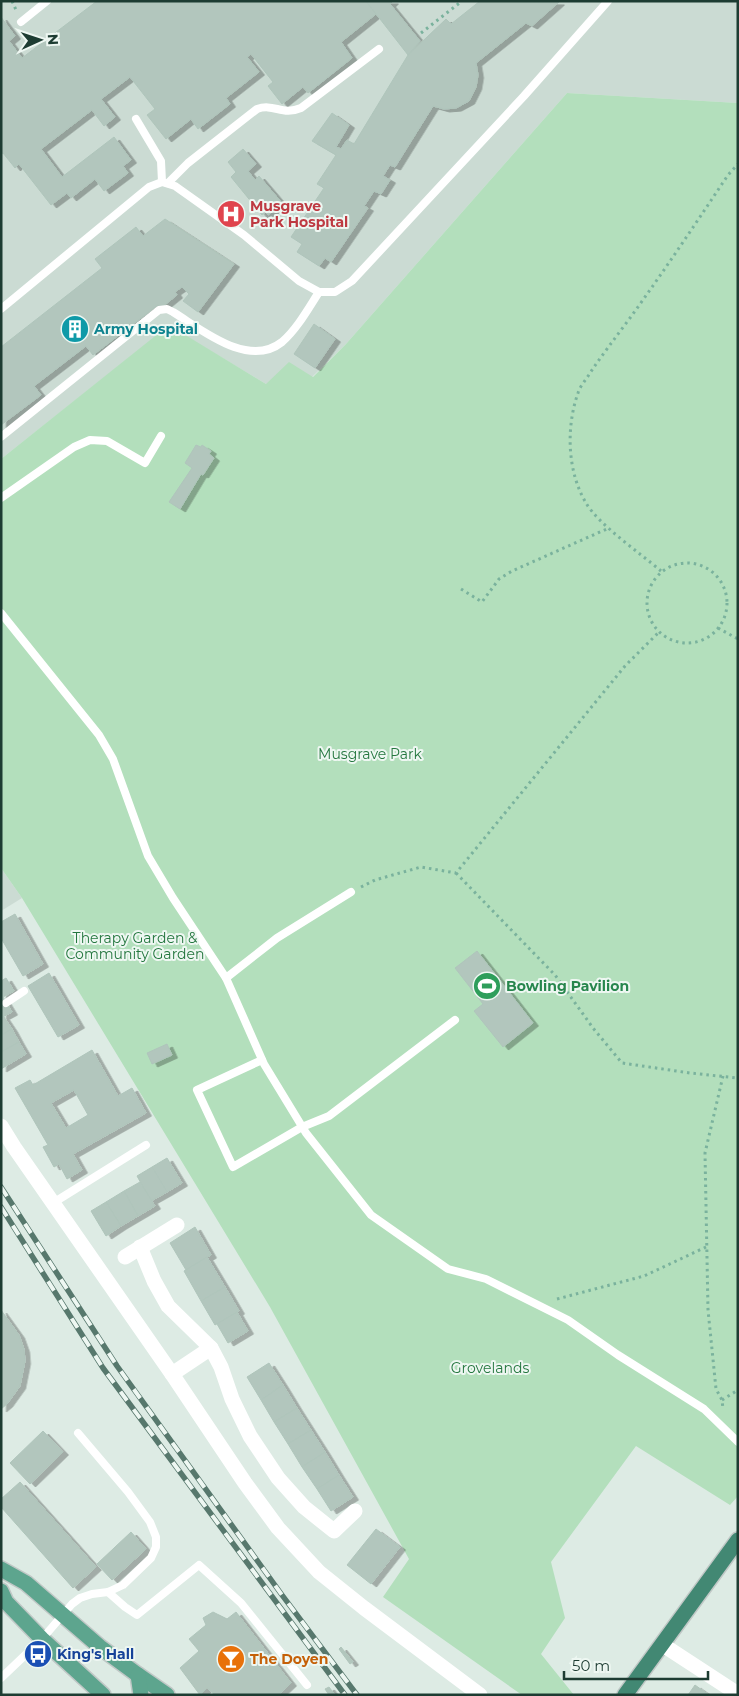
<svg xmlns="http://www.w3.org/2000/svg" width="739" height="1696" font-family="Montserrat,sans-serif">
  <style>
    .built { fill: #cbdbd3 }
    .green { fill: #b3dfbc }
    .building { fill: #b2c6bd; stroke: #afc5bb; fill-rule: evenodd; filter: url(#shadow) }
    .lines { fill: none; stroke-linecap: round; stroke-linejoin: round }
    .primary-casing { stroke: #c0c8c6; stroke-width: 18 }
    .trunk-casing { stroke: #c0c8c6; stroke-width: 18 }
    .path { stroke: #7ab29d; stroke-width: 3; stroke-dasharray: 2.5 4; stroke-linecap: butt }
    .service { stroke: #fff; stroke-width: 8 }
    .minor { stroke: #fff; stroke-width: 15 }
    .primary { stroke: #5da58e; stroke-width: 15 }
    .trunk { stroke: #428873; stroke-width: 15 }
    .rail-casing { stroke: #57786d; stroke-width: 5.5 }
    .rail { stroke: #eef7f2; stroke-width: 4; stroke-dasharray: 11; stroke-linecap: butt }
    .labels { text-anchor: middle; stroke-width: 4; stroke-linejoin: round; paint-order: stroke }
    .health-label { font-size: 14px; font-weight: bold; fill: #be3a42; stroke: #eef7f2; text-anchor: start }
    .culture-label { font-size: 14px; font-weight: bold; fill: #0d838f; stroke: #eef7f2; text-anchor: start }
    .park-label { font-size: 14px; fill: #24773f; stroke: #eef7f2 }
    .leisure-label { font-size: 14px; font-weight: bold; fill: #27864d; stroke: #eef7f2; text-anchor: start }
    .transit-label { font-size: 14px; font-weight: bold; fill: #164399; stroke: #eef7f2; text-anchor: start }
    .food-label { font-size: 14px; font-weight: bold; fill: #c56008; stroke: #eef7f2; text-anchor: start }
  </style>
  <defs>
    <filter id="shadow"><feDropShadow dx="5.5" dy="3" stdDeviation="0" flood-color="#0004"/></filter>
  </defs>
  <rect width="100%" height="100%" fill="#ddebe4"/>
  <g class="built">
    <polygon points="1,1 738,1 738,103 567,93 346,344 312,377 266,384 169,326 1,459"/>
    <polygon points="1,868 22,898 1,911"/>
  </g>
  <polygon class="green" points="567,93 738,103 738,1496 730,1505 636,1446 551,1562 565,1618 541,1654 574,1695 522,1695 383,1597 409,1559 270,1307 22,898 1,868 1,459 169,325 266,384 289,362 313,377 346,344"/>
  <g class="building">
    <polygon points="97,1 366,1 376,14 341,42 352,58 308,93 303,87 282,104 268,86 273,82 251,54 247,57 259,72 226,98 230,104 198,129 191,119 166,139 147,115 155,109 130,77 101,99 115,117 104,126 92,110 41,149 62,177 114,137 131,160 123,166 128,173 104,191 95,179 71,198 67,193 51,205 19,164 15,168 3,153 1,154 1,17 15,36 9,41 22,58"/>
    <polygon points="366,1 393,1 390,4 420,41 408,55"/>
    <polygon points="480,1 559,2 532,26 526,23 476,63 478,75 476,87 469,101 456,108 444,109 433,106 395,167 390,165 383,176 390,180 381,194 374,191 364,206 368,208 331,262 325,258 319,266 297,252 302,244 291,237 324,188 317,184 336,155 312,141 332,113 349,125 336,147 341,149 347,140 354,144 408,55 446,19 451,24"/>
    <polygon points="243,149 256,164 248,171 255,180 259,176 282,203 268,215 266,212 262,215 231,177 236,172 228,162"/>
    <polygon points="165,219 234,264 198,312 183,301 189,294 182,287 175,292 177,295 161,308 158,305 93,355 86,346 34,386 41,395 1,425 1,347 102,268 95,259 136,227 143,236"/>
    <polygon points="314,324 335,339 315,368 294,354"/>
    <polygon points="196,445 201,447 202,445 211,451 209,454 214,458 203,475 201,474 180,509 169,502 192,468 185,463"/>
    <polygon points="15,914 43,964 23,976 1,938 1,922"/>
    <polygon points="477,951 533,1023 503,1047 474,1011 483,1004 455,968"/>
    <polygon points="49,973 79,1025 58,1037 28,986"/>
    <polygon points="6,978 14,991 3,997 12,1012 1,1018 1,981"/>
    <polygon points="4,1017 12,1029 1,1035 1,1018"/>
    <polygon points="12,1029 19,1042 1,1052 1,1035"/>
    <polygon points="19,1042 26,1054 1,1069 1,1052"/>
    <polygon points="167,1044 172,1055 152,1064 147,1053"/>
    <path d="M92 1050 118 1096 132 1088 146 1113 73 1154 82 1170 67 1179 59 1164 54 1167 43 1147 48 1145 15 1088 30 1080 33 1085ZM74 1090 88 1115 66 1128 51 1103Z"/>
    <polygon points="167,1158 182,1183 167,1192 152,1167"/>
    <polygon points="152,1167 167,1192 151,1201 137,1176"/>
    <polygon points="140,1182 155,1206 138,1216 124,1191"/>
    <polygon points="124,1191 138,1216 121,1226 106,1202"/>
    <polygon points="106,1202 121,1226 106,1236 91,1211"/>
    <polygon points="195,1227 211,1255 186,1270 170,1243"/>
    <polygon points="207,1257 225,1287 201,1301 184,1271"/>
    <polygon points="225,1287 239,1311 215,1325 201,1301"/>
    <polygon points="1,1310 19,1335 24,1349 25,1361 20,1386 7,1404 1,1409"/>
    <polygon points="237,1312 248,1331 228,1343 217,1324"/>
    <polygon points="269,1363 283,1385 261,1400 247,1377"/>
    <polygon points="283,1385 297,1408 274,1422 261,1400"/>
    <polygon points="297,1408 311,1430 288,1444 274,1422"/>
    <polygon points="311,1430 325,1452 302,1467 288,1444"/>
    <polygon points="43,1431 63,1452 30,1484 10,1463"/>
    <polygon points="325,1452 339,1475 317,1489 302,1467"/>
    <polygon points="339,1475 353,1497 331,1511 317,1489"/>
    <polygon points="20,1482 96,1567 73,1588 1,1507 1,1499"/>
    <polygon points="376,1529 400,1547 371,1584 347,1565"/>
    <polygon points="131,1532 146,1549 112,1580 97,1564"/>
    <polygon points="213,1612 227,1619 236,1612 291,1683 278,1695 215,1695 207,1688 200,1695 180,1668 199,1651 189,1639 206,1625 203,1618"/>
    <polygon points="341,1647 353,1662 350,1664 339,1649"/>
    <polygon points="695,1685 709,1695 688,1695"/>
    <polygon points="329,1687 335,1695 329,1695 325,1689"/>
  </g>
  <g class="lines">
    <defs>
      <g id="primary">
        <polyline points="1,1569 26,1583 100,1647 138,1675 167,1695"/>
        <polyline points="1,1591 6,1602 42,1639 103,1695"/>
        <polyline points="138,1675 141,1695"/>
      </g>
      <polyline id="trunk" points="625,1695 738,1540"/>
    </defs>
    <use href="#primary" class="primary-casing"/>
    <use href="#trunk" class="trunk-casing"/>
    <g class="path">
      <polyline points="12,1 16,10"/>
      <polyline points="421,33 462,1"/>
      <circle cx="687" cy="603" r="40"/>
      <path d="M661 571C640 553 599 525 586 503 567 471 566 427 578 393 580 386 586 380 590 373 602 355 616 337 630 318 664 271 696 223 728 175L738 164"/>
      <polyline points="461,589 482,602 499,579 512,571 609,528"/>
      <polyline points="718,628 738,639"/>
      <polyline points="456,873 555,975 593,1028 622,1063 690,1073 738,1078"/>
      <polyline points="361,887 375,880 421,867 456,873 625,666 659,632"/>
      <polyline points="723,1076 705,1153 708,1310 716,1389 722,1400 723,1409"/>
      <polyline points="557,1299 644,1276 706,1247"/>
      <polyline points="722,1400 738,1390"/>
    </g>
    <g class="service">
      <polyline points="21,22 47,1"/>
      <polyline points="136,119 161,161 162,182"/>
      <path d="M168 183 188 163 257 109C274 103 282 116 301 108L379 49"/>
      <polyline points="1,309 149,187 162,182 175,186 244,235 299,281 319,292 335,292 352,281 524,96 608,1"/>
      <path d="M1 437 159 310 167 309 173 312C201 329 248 369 282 342 297 329 308 309 319 292"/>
      <polyline points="1,498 74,447 90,440 107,441 145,463 161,436"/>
      <polyline points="1,613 99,735 113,759 148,856 173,898 226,978 264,1064 306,1133 371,1215 448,1269 486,1279 568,1320 618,1355 704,1409 738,1442"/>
      <polyline points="226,978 277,938 351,892"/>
      <polyline points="6,1003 24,991"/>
      <polyline points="262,1060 197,1090 233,1167 302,1127 329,1116 455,1020"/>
      <polyline points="53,1203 146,1145"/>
      <polyline points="108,1592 125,1607 137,1615 199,1565 241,1603 307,1685"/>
      <polyline points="1,1678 42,1639 72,1604 80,1598 92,1594 108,1592 123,1585 151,1558 156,1547 156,1537 150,1522 128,1492 78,1433"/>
    </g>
    <g class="minor">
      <polyline points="1,1126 14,1147 172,1374 245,1483 278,1528 319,1572 364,1608 480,1695"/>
      <polyline points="140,1247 154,1281 168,1306 211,1348 221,1367 232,1399 250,1436 278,1478 304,1507 334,1531 355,1511"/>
      <polyline points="125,1257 177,1225"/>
      <polyline points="172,1374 211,1348"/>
      <polyline points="663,1645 738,1694"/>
    </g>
    <use href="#primary" class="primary"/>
    <use href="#trunk" class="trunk"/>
    <defs>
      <g id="rail">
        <polyline points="1,1187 117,1366 282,1595 357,1695"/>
        <polyline points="1,1207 103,1368 345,1695"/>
      </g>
    </defs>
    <use href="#rail" class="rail-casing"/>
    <use href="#rail" class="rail"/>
  </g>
  <defs>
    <symbol id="hospital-disc" viewBox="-11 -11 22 22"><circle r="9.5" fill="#e0444e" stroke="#eef7f2"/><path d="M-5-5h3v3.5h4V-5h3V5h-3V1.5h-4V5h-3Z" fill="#fff"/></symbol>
    <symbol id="building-disc" viewBox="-11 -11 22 22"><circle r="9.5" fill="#0f9aa8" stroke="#eef7f2"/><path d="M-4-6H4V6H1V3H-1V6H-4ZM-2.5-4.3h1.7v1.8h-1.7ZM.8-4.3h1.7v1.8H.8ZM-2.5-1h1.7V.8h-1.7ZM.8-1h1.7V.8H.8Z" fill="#fff"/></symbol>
    <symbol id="stadium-disc" viewBox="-11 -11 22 22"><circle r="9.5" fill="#2e9e5b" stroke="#eef7f2"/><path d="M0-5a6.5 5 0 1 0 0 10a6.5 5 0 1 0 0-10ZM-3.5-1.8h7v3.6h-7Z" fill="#fff"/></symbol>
    <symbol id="bus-disc" viewBox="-11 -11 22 22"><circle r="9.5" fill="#1a4fb4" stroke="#eef7f2"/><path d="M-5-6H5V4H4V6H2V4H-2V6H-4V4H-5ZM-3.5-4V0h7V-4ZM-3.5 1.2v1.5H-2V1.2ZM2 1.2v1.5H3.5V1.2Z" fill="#fff"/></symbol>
    <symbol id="bar-disc" viewBox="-11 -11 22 22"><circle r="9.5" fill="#e8710a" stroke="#eef7f2"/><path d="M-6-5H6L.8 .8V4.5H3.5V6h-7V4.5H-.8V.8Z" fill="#fff"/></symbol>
  </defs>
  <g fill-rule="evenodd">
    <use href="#hospital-disc" x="215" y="198" width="32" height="32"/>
    <use href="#building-disc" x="59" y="313" width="32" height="32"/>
    <use href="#stadium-disc" x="471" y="970" width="32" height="32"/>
    <use href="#bus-disc" x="22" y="1638" width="32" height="32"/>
    <use href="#bar-disc" x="215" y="1643" width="32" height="32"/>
  </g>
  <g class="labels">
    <g class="health-label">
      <text x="250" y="211">Musgrave<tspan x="250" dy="16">Park Hospital</tspan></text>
    </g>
    <g class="culture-label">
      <text x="94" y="334">Army Hospital</text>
    </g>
    <g class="park-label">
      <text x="370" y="759">Musgrave Park</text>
      <text x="135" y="943">Therapy Garden &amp;<tspan x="135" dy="16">Community Garden</tspan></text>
      <text x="490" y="1373">Grovelands</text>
    </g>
    <g class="leisure-label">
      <text x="506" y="991">Bowling Pavilion</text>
    </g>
    <g class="transit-label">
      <text x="57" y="1659">King's Hall</text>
    </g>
    <g class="food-label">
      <text x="250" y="1664">The Doyen</text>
    </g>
  </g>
  <rect width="739" height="1696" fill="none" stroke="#1d3c32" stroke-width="5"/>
  <g transform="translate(40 40) rotate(87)" stroke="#eef7f2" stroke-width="4" paint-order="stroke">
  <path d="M0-4L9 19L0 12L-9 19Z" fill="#1d3c32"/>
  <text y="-8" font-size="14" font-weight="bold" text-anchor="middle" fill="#1d3c32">N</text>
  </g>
  <path d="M564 1671v8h144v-8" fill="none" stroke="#1d3c32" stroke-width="2.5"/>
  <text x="572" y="1671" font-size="15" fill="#1d3c32" stroke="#eef7f2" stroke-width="4" paint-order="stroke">50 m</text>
</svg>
